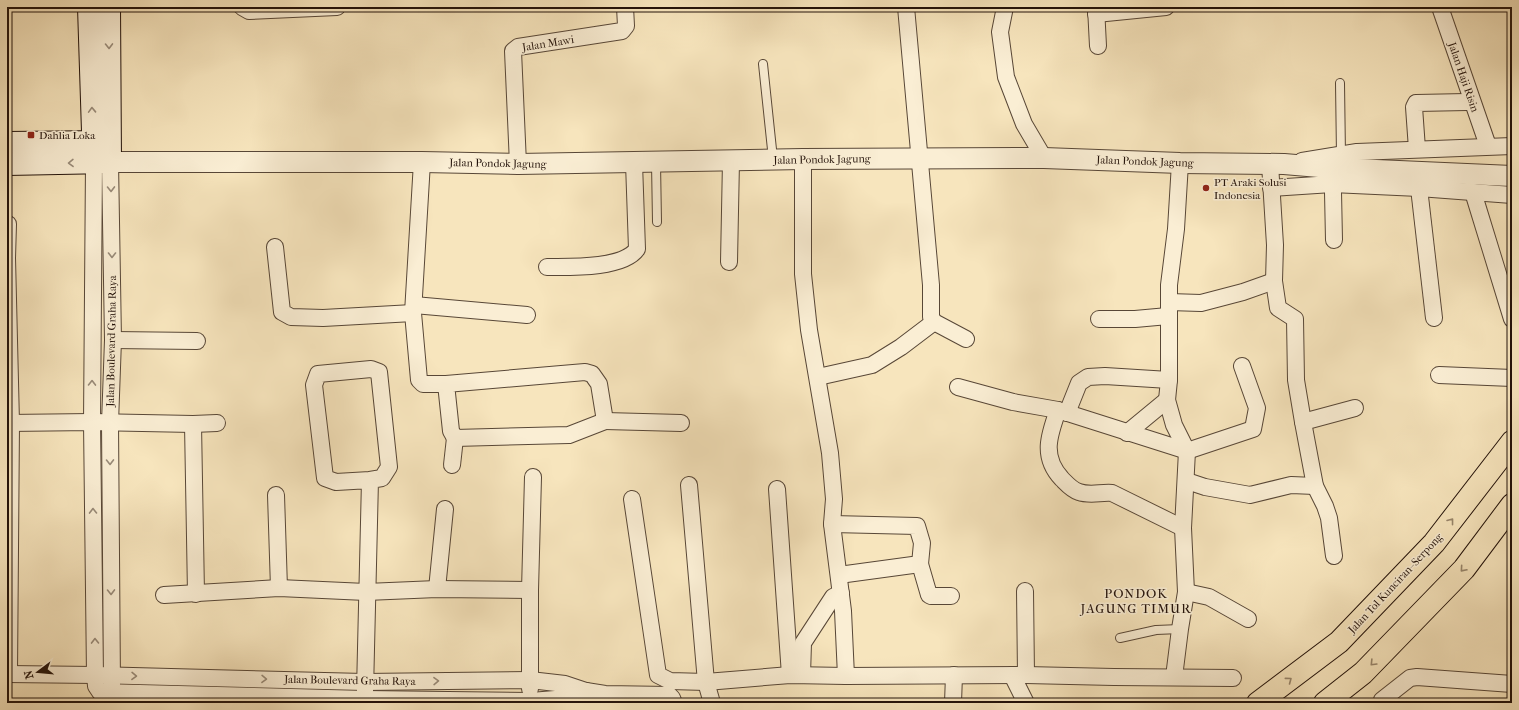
<svg xmlns="http://www.w3.org/2000/svg" width="1519" height="710" font-family="'IM FELL French Canon',serif">
  <style>
    .lines { fill: none; stroke-linecap: round; stroke-linejoin: round }
    .service-casing { stroke: #584737; stroke-width: 10 }
    .minor-casing { stroke: #584737; stroke-width: 18 }
    .tertiary-casing { stroke: #584737; stroke-width: 22 }
    .secondary-casing { stroke: #23120a; stroke-width: 24 }
    .motorway-casing { stroke: #23120a; stroke-width: 24 }
    .service { stroke: #faeed4; stroke-width: 8 }
    .minor { stroke: #faeed4; stroke-width: 16 }
    .tertiary { stroke: #faeed4; stroke-width: 20 }
    .secondary { stroke: #faeed4; stroke-width: 22 }
    .motorway { stroke: #f7e5bd; stroke-width: 22 }
    .oneway { stroke: #998b79 }
    .oneway2 { stroke: #98866c }
    .poi-dot { fill: #8f2418; stroke: #faeed4; stroke-width: 1.5 }
    .labels { text-anchor: middle; stroke-width: 3; stroke-linejoin: round; paint-order: stroke }
    .street-label { font-size: 11px; fill: #23120a; stroke: #faeed4 }
    .poi-label { font-size: 11px; fill: #23120a; stroke: #faeed4; text-anchor: start }
    .quarter-label { font-size: 13px; letter-spacing: 1px; fill: #23120a; stroke: #faeed4 }
  </style>
  <rect width="100%" height="100%" fill="#f7e5bd"/>
  <filter id="stains"><feTurbulence type="fractalNoise" baseFrequency=".005" numOctaves="4"/><feColorMatrix values="0 0 0 0 .2 0 0 0 0 .09 0 0 0 0 .02 0 0 0 .5 -.17"/></filter>
  <radialGradient id="worn" r=".72"><stop offset=".6" stop-color="#630" stop-opacity="0"/><stop offset="1" stop-color="#630" stop-opacity=".3"/></radialGradient>
  <g class="lines">
    <defs>
      <g id="service">
        <polyline points="763,64 773,159"/>
        <polyline points="1340,83 1341,156"/>
        <polyline points="656,163 657,222"/>
        <polyline points="1120,638 1156,630 1180,629"/>
      </g>
      <g id="minor">
        <polyline points="242,7 249,11 337,7"/>
        <polyline points="906,7 931,285 931,317 934,322 966,339"/>
        <polyline points="1005,7 1000,32 1006,77 1024,124 1044,158"/>
        <polyline points="1096,7 1098,46"/>
        <polyline points="1440,7 1488,146"/>
        <polyline points="1096,14 1166,7"/>
        <polyline points="1417,149 1414,107 1416,103 1467,102"/>
        <polyline points="803,159 803,274 809,330 830,453 834,499 832,524 843,611 846,676"/>
        <polyline points="1302,161 1357,152 1512,146"/>
        <polyline points="110,162 113,340 110,423 112,686"/>
        <polyline points="422,162 413,313 419,380 423,384 446,384 585,372 592,374 599,384 605,421 569,435 455,438 451,431 446,384"/>
        <polyline points="94,163 92,422 95,675 96,686 100,692 365,699 531,701 567,698 586,691"/>
        <polyline points="518,164 513,51 518,47 622,31 626,26 625,7"/>
        <polyline points="1270,164 1275,245 1274,281 1278,308 1295,319 1296,380 1303,422 1315,486 1325,506 1329,518 1334,556"/>
        <polyline points="1331,174 1333,192 1334,240"/>
        <polyline points="1271,188 1332,184 1419,188 1512,195"/>
        <polyline points="1419,188 1434,318"/>
        <polyline points="1473,192 1512,319"/>
        <polyline points="8,224 7,258 11,423 9,674"/>
        <polyline points="275,247 282,312 291,317 323,318 413,313"/>
        <polyline points="729,262 731,161"/>
        <path d="M547 267C569 267 623 269 637 249L634 163"/>
        <polyline points="1169,302 1201,303 1243,292 1274,281"/>
        <polyline points="414,305 527,315"/>
        <polyline points="1099,319 1135,319 1168,316"/>
        <polyline points="113,340 197,341"/>
        <polyline points="1439,375 1512,378"/>
        <polyline points="818,377 872,365 901,347 934,322"/>
        <polyline points="958,387 1013,402 1058,410 1187,451 1253,429 1257,408 1242,366"/>
        <path d="M1058 410C1049 435 1041 457 1062 479 1067 484 1072 490 1079 492 1090 496 1101 492 1112 493L1183 528"/>
        <polyline points="1067,413 1079,383 1088,377 1105,376 1169,380"/>
        <polyline points="605,421 681,423"/>
        <polyline points="1303,422 1355,408"/>
        <polyline points="7,423 92,422 193,424 217,423"/>
        <polyline points="193,424 196,594"/>
        <polyline points="1127,433 1167,400"/>
        <polyline points="452,465 455,438"/>
        <polyline points="1187,481 1205,487 1250,495 1291,485 1315,486"/>
        <polyline points="689,485 706,682 712,703"/>
        <polyline points="777,489 790,675"/>
        <polyline points="276,495 279,588"/>
        <polyline points="632,499 658,675 670,681 706,682 790,675 846,676 1026,675 1114,677 1233,678"/>
        <polyline points="832,524 917,526 922,543 920,564 839,575"/>
        <polyline points="920,564 929,595 931,596 951,596"/>
        <polyline points="437,589 445,509"/>
        <polyline points="1025,591 1026,675"/>
        <polyline points="1186,592 1209,597 1248,619"/>
        <polyline points="164,595 279,588 366,592 437,589 530,590"/>
        <polyline points="7,674 95,675 364,682 530,680 565,684 586,691 605,694 669,695 672,698 674,703"/>
        <polyline points="802,675 803,643 833,597 841,593"/>
        <polyline points="1012,675 1026,703"/>
        <polyline points="1174,677 1180,629 1186,592 1183,528 1187,451 1174,425 1167,400 1169,380 1169,285 1176,229 1180,163"/>
        <polyline points="530,689 530,590 533,477"/>
        <polyline points="365,691 370,480 336,482 325,478 314,385 318,374 371,369 379,372 389,467 382,478 370,480"/>
        <polyline points="953,703 954,675"/>
        <polyline points="1382,703 1382,700 1410,678 1417,677 1512,684"/>
      </g>
      <polyline id="tertiary" points="110,162 422,162 518,164 803,159 1044,158 1180,163 1284,164 1331,168 1512,176"/>
      <g id="secondary">
        <polyline points="89,7 94,163"/>
        <polyline points="7,143 108,142"/>
        <polyline points="7,164 110,162 109,7"/>
      </g>
      <g id="motorway">
        <polyline points="1258,703 1339,642 1434,543 1512,442"/>
        <polyline points="1325,703 1363,673 1464,569 1512,505"/>
      </g>
    </defs>
    <use href="#service" class="service-casing"/>
    <use href="#minor" class="minor-casing"/>
    <use href="#tertiary" class="tertiary-casing"/>
    <use href="#secondary" class="secondary-casing"/>
    <use href="#motorway" class="motorway-casing"/>
    <use href="#service" class="service"/>
    <use href="#minor" class="minor"/>
    <use href="#tertiary" class="tertiary"/>
    <use href="#secondary" class="secondary"/>
    <use href="#motorway" class="motorway"/>
  </g>
  <defs><path id="oneway-chevron" d="M-2-3.5L2.5 0L-2 3.5" fill="none" stroke-width="1.6" stroke-linecap="round" stroke-linejoin="round"/></defs>
  <g class="oneway">
    <use href="#oneway-chevron" transform="translate(109 46) rotate(89)"/>
    <use href="#oneway-chevron" transform="translate(92 110) rotate(-92)"/>
    <use href="#oneway-chevron" transform="translate(71 163) rotate(179)"/>
    <use href="#oneway-chevron" transform="translate(111 189) rotate(89)"/>
    <use href="#oneway-chevron" transform="translate(112 255) rotate(90)"/>
    <use href="#oneway-chevron" transform="translate(92 383) rotate(-89)"/>
    <use href="#oneway-chevron" transform="translate(110 462) rotate(89)"/>
    <use href="#oneway-chevron" transform="translate(93 511) rotate(-91)"/>
    <use href="#oneway-chevron" transform="translate(111 592) rotate(89)"/>
    <use href="#oneway-chevron" transform="translate(95 641) rotate(-91)"/>
    <use href="#oneway-chevron" transform="translate(134 676) rotate(1)"/>
    <use href="#oneway-chevron" transform="translate(264 679) rotate(1)"/>
    <use href="#oneway-chevron" transform="translate(436 681) rotate(-1)"/>
  </g>
  <g class="oneway2">
    <use href="#oneway-chevron" transform="translate(1451 521) rotate(-52)"/>
    <use href="#oneway-chevron" transform="translate(1463 569) rotate(131)"/>
    <use href="#oneway-chevron" transform="translate(1373 663) rotate(134)"/>
    <use href="#oneway-chevron" transform="translate(1289 680) rotate(-37)"/>
  </g>
  <g class="poi-dot">
    <rect x="27" y="131" width="8" height="8" rx="2"/>
    <circle cx="1206" cy="188" r="4"/>
  </g>
  <g class="labels">
    <g class="street-label">
      <text transform="translate(548 43) rotate(-9)" y="4">Jalan Mawi</text>
      <text transform="translate(1464 77) rotate(71)" y="4">Jalan Haji Risin</text>
      <text transform="translate(822 159) rotate(-1)" y="4">Jalan Pondok Jagung</text>
      <text transform="translate(1145 161) rotate(2)" y="4">Jalan Pondok Jagung</text>
      <text transform="translate(498 163) rotate(1)" y="4">Jalan Pondok Jagung</text>
      <text transform="translate(111 341) rotate(-89)" y="4">Jalan Boulevard Graha Raya</text>
      <text transform="translate(1395 583) rotate(-47)" y="4">Jalan Tol Kunciran–Serpong</text>
      <text transform="translate(350 680) rotate(1)" y="4">Jalan Boulevard Graha Raya</text>
    </g>
    <g class="poi-label">
      <text x="39" y="139">Dahlia Loka</text>
      <text x="1214" y="186">PT Araki Solusi<tspan x="1214" dy="13">Indonesia</tspan></text>
    </g>
    <g class="quarter-label">
      <text x="1136" y="598">PONDOK<tspan x="1136" dy="15">JAGUNG TIMUR</tspan></text>
    </g>
  </g>
  <rect width="1519" height="710" fill="none" stroke="#f7e5bd" stroke-width="24"/>
  <rect x="8" y="8" width="1503" height="694" fill="none" stroke="#23120a" stroke-width="2"/>
  <rect x="12" y="12" width="1495" height="686" fill="none" stroke="#23120a"/>
  <g transform="translate(38 672) rotate(254)" stroke="#faeed4" stroke-width="3" paint-order="stroke">
  <path d="M0-3L7 15L0 10L-7 15Z" fill="#23120a"/>
  <text y="-6" font-size="11" font-weight="bold" text-anchor="middle" fill="#23120a">N</text>
  </g>
  <rect width="100%" height="100%" filter="url(#stains)"/>
  <rect width="100%" height="100%" fill="url(#worn)"/>
</svg>
